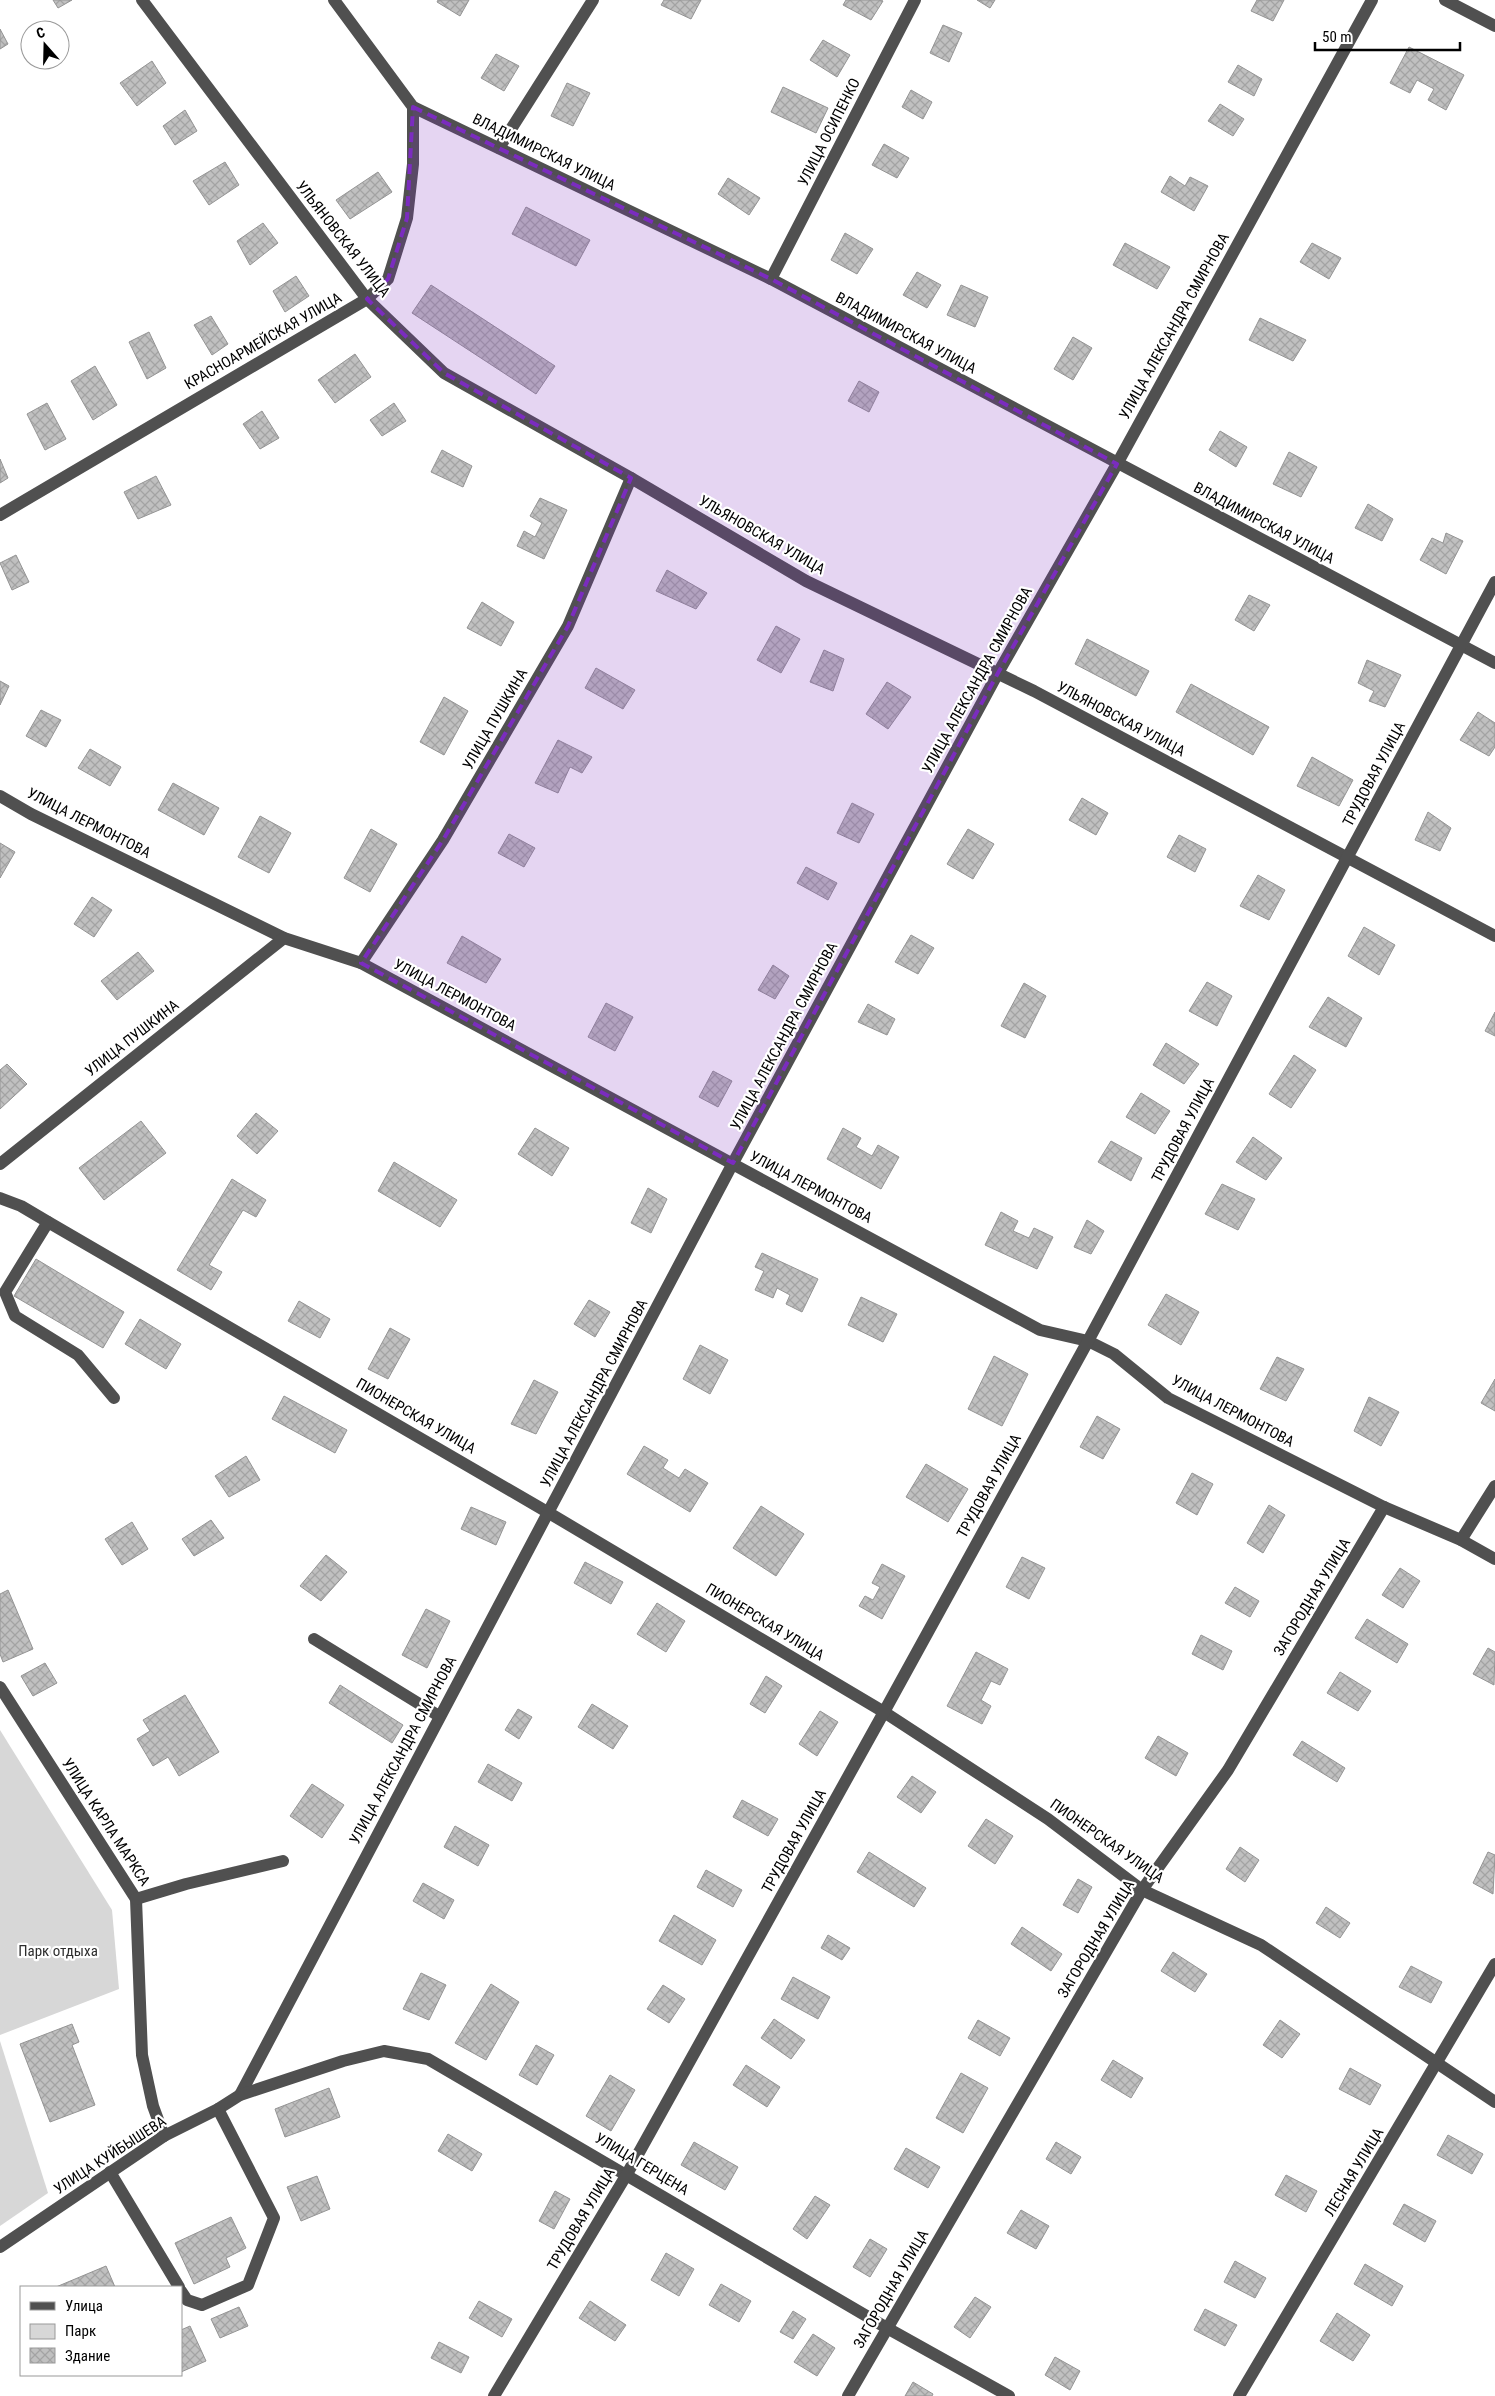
<svg xmlns="http://www.w3.org/2000/svg" width="1495" height="2396" font-family="'Roboto Condensed',sans-serif">
  <style>
    .park { fill: #d7d7d7 }
    .building { fill: url(#building-cross-hatch); stroke: #949494 }
    .lines { fill: none; stroke-linecap: round; stroke-linejoin: round }
    .minor { stroke: #505050; stroke-width: 12 }
    .marked { fill: #7b2cbf; fill-opacity: 0.2; stroke: #7b2cbf; stroke-width: 4; stroke-dasharray: 10 6; stroke-linejoin: round }
    .labels { text-anchor: middle; stroke-width: 4.5; stroke-linejoin: round; paint-order: stroke }
    .street-label { font-size: 15px; fill: #000; stroke: #fff }
    .park-label { font-size: 15px; fill: #2e2e2e; stroke: #fff }
  </style>
  <defs>
    <pattern id="building-cross-hatch" width="8" height="8" patternUnits="userSpaceOnUse" patternTransform="scale(1.25)"><rect width="8" height="8" fill="#c0c0c0"/><path d="M0 0l8 8M0 8l8-8" fill="none" stroke="#a3a3a3"/></pattern>
  </defs>
  <rect width="100%" height="100%" fill="#fff"/>
  <g class="park">
    <polygon points="0,1730 112,1910 119,1989 0,2035"/>
    <polygon points="0,2041 48,2193 0,2226"/>
  </g>
  <g class="building">
    <polygon points="53,0 72,0 58,8"/>
    <polygon points="438,0 469,0 460,16 437,2"/>
    <polygon points="664,0 701,0 691,19 661,5"/>
    <polygon points="846,0 881,0 883,1 871,20 843,5"/>
    <polygon points="977,0 995,0 990,8"/>
    <polygon points="1257,0 1284,0 1273,21 1251,11"/>
    <polygon points="943,25 962,33 949,62 930,53"/>
    <polygon points="0,29 8,44 0,49"/>
    <polygon points="823,40 850,55 837,77 810,60"/>
    <polygon points="1409,47 1464,75 1446,110 1428,100 1434,89 1417,80 1410,93 1390,83"/>
    <polygon points="496,54 519,66 504,91 481,78"/>
    <polygon points="152,61 166,83 137,106 120,83"/>
    <polygon points="1238,65 1262,79 1254,96 1228,82"/>
    <polygon points="567,83 590,93 573,126 551,116"/>
    <polygon points="783,87 828,108 816,133 771,112"/>
    <polygon points="911,90 932,102 923,119 902,107"/>
    <polygon points="1220,104 1244,119 1233,136 1208,121"/>
    <polygon points="185,110 197,131 175,145 163,126"/>
    <polygon points="884,144 909,158 897,178 872,165"/>
    <polygon points="225,162 239,185 209,205 193,181"/>
    <polygon points="378,172 392,192 350,219 336,200"/>
    <polygon points="1170,176 1185,186 1190,177 1208,186 1194,211 1161,192"/>
    <polygon points="728,178 760,198 749,215 718,194"/>
    <polygon points="526,207 590,240 576,266 512,234"/>
    <polygon points="263,223 278,243 250,265 237,241"/>
    <polygon points="845,233 873,249 857,274 831,260"/>
    <polygon points="1125,243 1170,267 1157,289 1113,265"/>
    <polygon points="1312,243 1341,258 1329,279 1300,262"/>
    <polygon points="917,272 941,285 927,308 903,295"/>
    <polygon points="296,276 309,296 285,312 273,291"/>
    <polygon points="431,285 555,366 536,394 412,313"/>
    <polygon points="961,285 988,297 975,327 947,315"/>
    <polygon points="211,316 228,344 212,355 194,325"/>
    <polygon points="1260,318 1306,340 1293,361 1249,340"/>
    <polygon points="149,332 166,368 147,379 129,342"/>
    <polygon points="1073,337 1092,348 1073,380 1054,369"/>
    <polygon points="355,354 371,377 335,403 318,380"/>
    <polygon points="95,366 117,405 93,420 71,381"/>
    <polygon points="859,381 879,392 869,412 848,401"/>
    <polygon points="47,403 66,439 45,450 27,414"/>
    <polygon points="394,403 406,421 382,436 370,420"/>
    <polygon points="262,411 279,438 260,449 243,424"/>
    <polygon points="1220,431 1247,447 1236,467 1209,450"/>
    <polygon points="442,450 472,466 463,487 431,472"/>
    <polygon points="1289,452 1317,467 1301,497 1273,484"/>
    <polygon points="0,459 8,478 0,483"/>
    <polygon points="156,476 171,505 138,519 124,492"/>
    <polygon points="540,498 567,510 544,559 517,546 524,531 535,537 542,523 530,516"/>
    <polygon points="1368,504 1393,519 1382,541 1355,528"/>
    <polygon points="1446,533 1463,541 1446,574 1420,560 1432,538 1443,543"/>
    <polygon points="16,555 29,582 12,590 0,563"/>
    <polygon points="667,570 707,593 696,609 656,591"/>
    <polygon points="1249,595 1270,605 1254,631 1235,620"/>
    <polygon points="482,602 514,622 501,646 467,628"/>
    <polygon points="776,626 800,639 781,673 757,660"/>
    <polygon points="1087,639 1149,671 1136,696 1075,664"/>
    <polygon points="824,650 844,659 833,691 810,682"/>
    <polygon points="1367,660 1401,675 1385,707 1369,701 1374,691 1358,683"/>
    <polygon points="596,668 635,690 623,709 585,688"/>
    <polygon points="0,681 9,686 0,705"/>
    <polygon points="887,682 911,697 888,729 866,714"/>
    <polygon points="1191,684 1269,727 1253,755 1176,712"/>
    <polygon points="444,697 468,711 444,755 420,742"/>
    <polygon points="41,710 61,720 46,747 26,736"/>
    <polygon points="1478,712 1495,723 1495,747 1489,756 1460,740"/>
    <polygon points="558,740 592,757 582,773 570,767 558,793 535,783"/>
    <polygon points="90,749 121,767 110,786 78,768"/>
    <polygon points="1312,757 1353,780 1339,806 1297,786"/>
    <polygon points="173,783 219,808 204,835 158,810"/>
    <polygon points="1082,798 1108,813 1096,835 1069,820"/>
    <polygon points="852,803 874,814 859,843 837,833"/>
    <polygon points="1428,812 1451,828 1440,851 1415,840"/>
    <polygon points="260,816 291,833 269,873 238,857"/>
    <polygon points="371,829 397,844 370,892 344,878"/>
    <polygon points="968,829 994,844 973,879 947,864"/>
    <polygon points="509,834 535,848 524,867 498,853"/>
    <polygon points="1179,835 1206,849 1195,872 1167,857"/>
    <polygon points="0,843 15,852 0,878"/>
    <polygon points="806,867 837,883 828,900 797,883"/>
    <polygon points="1258,875 1285,890 1269,920 1240,906"/>
    <polygon points="92,897 112,910 94,937 74,924"/>
    <polygon points="1364,927 1395,945 1379,975 1348,956"/>
    <polygon points="911,935 934,948 918,974 895,962"/>
    <polygon points="462,936 501,959 486,983 447,963"/>
    <polygon points="138,952 154,971 117,1000 101,981"/>
    <polygon points="773,965 789,976 775,999 758,990"/>
    <polygon points="1207,982 1232,996 1217,1026 1189,1011"/>
    <polygon points="1024,983 1046,996 1025,1038 1001,1026"/>
    <polygon points="1328,997 1362,1018 1346,1047 1309,1027"/>
    <polygon points="606,1003 633,1017 615,1051 588,1037"/>
    <polygon points="868,1004 895,1019 887,1035 858,1022"/>
    <polygon points="1495,1012 1495,1036 1485,1031"/>
    <polygon points="1166,1043 1199,1064 1184,1084 1153,1065"/>
    <polygon points="1294,1055 1316,1070 1291,1108 1269,1094"/>
    <polygon points="7,1064 27,1084 0,1109 0,1070"/>
    <polygon points="713,1071 732,1081 718,1107 699,1097"/>
    <polygon points="1141,1093 1170,1111 1155,1134 1126,1117"/>
    <polygon points="256,1113 278,1131 257,1154 237,1136"/>
    <polygon points="141,1121 166,1153 104,1200 79,1168"/>
    <polygon points="535,1128 569,1148 552,1176 518,1154"/>
    <polygon points="843,1128 861,1138 856,1147 872,1156 878,1145 899,1157 881,1189 827,1159"/>
    <polygon points="1253,1137 1282,1158 1266,1180 1236,1162"/>
    <polygon points="1111,1141 1142,1158 1131,1181 1098,1162"/>
    <polygon points="394,1162 457,1200 440,1227 378,1191"/>
    <polygon points="232,1179 266,1200 256,1217 243,1210 209,1265 222,1272 211,1290 177,1270"/>
    <polygon points="1222,1184 1255,1199 1238,1230 1205,1214"/>
    <polygon points="648,1188 667,1199 651,1233 631,1223"/>
    <polygon points="1001,1212 1018,1221 1013,1231 1029,1238 1034,1228 1053,1237 1037,1269 985,1245"/>
    <polygon points="1087,1220 1104,1231 1091,1254 1074,1247"/>
    <polygon points="762,1253 818,1279 802,1312 786,1304 790,1295 777,1288 773,1298 755,1290 764,1271 755,1267"/>
    <polygon points="36,1259 124,1312 103,1348 14,1296"/>
    <polygon points="1166,1294 1199,1312 1181,1345 1148,1325"/>
    <polygon points="861,1297 897,1314 883,1342 848,1325"/>
    <polygon points="589,1300 610,1312 595,1337 574,1324"/>
    <polygon points="299,1301 330,1319 320,1338 288,1321"/>
    <polygon points="140,1319 181,1344 166,1369 125,1344"/>
    <polygon points="390,1328 410,1339 388,1379 368,1369"/>
    <polygon points="700,1345 728,1360 710,1394 683,1379"/>
    <polygon points="994,1356 1028,1374 1002,1426 968,1409"/>
    <polygon points="1277,1357 1304,1369 1286,1401 1260,1389"/>
    <polygon points="1495,1379 1495,1411 1481,1403"/>
    <polygon points="534,1380 558,1392 536,1434 511,1424"/>
    <polygon points="284,1396 347,1430 335,1453 272,1419"/>
    <polygon points="1369,1397 1399,1412 1381,1446 1354,1431"/>
    <polygon points="1097,1416 1120,1429 1103,1459 1080,1447"/>
    <polygon points="644,1446 668,1460 663,1468 679,1478 685,1469 708,1483 690,1512 627,1474"/>
    <polygon points="246,1456 260,1480 229,1497 215,1476"/>
    <polygon points="926,1464 968,1489 948,1522 906,1497"/>
    <polygon points="1192,1473 1213,1484 1197,1515 1176,1503"/>
    <polygon points="1269,1505 1285,1515 1263,1553 1247,1543"/>
    <polygon points="761,1506 804,1534 776,1576 733,1548"/>
    <polygon points="471,1507 506,1522 496,1545 461,1529"/>
    <polygon points="211,1520 224,1538 194,1556 182,1539"/>
    <polygon points="132,1522 148,1549 122,1565 105,1539"/>
    <polygon points="326,1555 347,1572 321,1601 300,1586"/>
    <polygon points="1022,1557 1045,1568 1029,1599 1006,1587"/>
    <polygon points="585,1562 623,1582 611,1604 574,1583"/>
    <polygon points="882,1564 905,1576 882,1619 859,1606 865,1596 873,1600 880,1587 872,1583"/>
    <polygon points="1400,1568 1420,1581 1403,1608 1382,1595"/>
    <polygon points="1235,1587 1259,1601 1250,1617 1225,1603"/>
    <polygon points="8,1590 33,1649 3,1662 0,1654 0,1594"/>
    <polygon points="657,1603 685,1621 666,1652 637,1634"/>
    <polygon points="426,1609 450,1621 427,1668 402,1655"/>
    <polygon points="1367,1619 1408,1644 1397,1663 1355,1638"/>
    <polygon points="1201,1635 1232,1651 1223,1670 1192,1654"/>
    <polygon points="1488,1648 1495,1652 1494,1685 1473,1674"/>
    <polygon points="976,1652 1008,1669 1000,1685 991,1681 981,1700 991,1706 982,1724 947,1706"/>
    <polygon points="45,1663 57,1683 33,1696 21,1676"/>
    <polygon points="1340,1672 1371,1691 1358,1711 1327,1693"/>
    <polygon points="766,1676 782,1686 765,1713 750,1704"/>
    <polygon points="340,1685 403,1725 392,1743 329,1703"/>
    <polygon points="185,1695 219,1752 179,1776 168,1757 153,1766 137,1739 150,1731 143,1720"/>
    <polygon points="592,1704 628,1726 613,1749 578,1727"/>
    <polygon points="518,1709 532,1717 519,1739 505,1730"/>
    <polygon points="820,1711 838,1722 817,1756 799,1744"/>
    <polygon points="1158,1736 1188,1753 1176,1776 1145,1758"/>
    <polygon points="1302,1741 1345,1768 1337,1782 1293,1755"/>
    <polygon points="488,1764 522,1783 512,1801 478,1782"/>
    <polygon points="912,1776 936,1792 921,1813 897,1797"/>
    <polygon points="312,1784 344,1805 322,1838 290,1816"/>
    <polygon points="742,1800 778,1819 768,1836 733,1817"/>
    <polygon points="986,1819 1013,1836 995,1864 968,1846"/>
    <polygon points="455,1826 489,1845 478,1866 444,1847"/>
    <polygon points="1240,1847 1259,1860 1245,1882 1226,1869"/>
    <polygon points="869,1852 926,1888 914,1907 857,1872"/>
    <polygon points="1488,1852 1495,1855 1493,1894 1473,1883"/>
    <polygon points="706,1870 742,1890 733,1907 697,1887"/>
    <polygon points="1078,1879 1092,1887 1078,1913 1063,1905"/>
    <polygon points="423,1883 454,1900 444,1919 413,1901"/>
    <polygon points="1326,1907 1350,1923 1340,1938 1316,1923"/>
    <polygon points="674,1915 716,1940 702,1965 659,1941"/>
    <polygon points="1022,1927 1062,1954 1051,1971 1011,1944"/>
    <polygon points="828,1935 850,1948 842,1960 821,1948"/>
    <polygon points="1173,1952 1207,1974 1195,1992 1161,1971"/>
    <polygon points="1411,1966 1442,1982 1431,2003 1399,1987"/>
    <polygon points="421,1973 446,1985 429,2020 403,2009"/>
    <polygon points="793,1977 830,1997 818,2019 781,1999"/>
    <polygon points="491,1984 519,2002 486,2060 455,2043"/>
    <polygon points="663,1985 685,1999 669,2023 647,2009"/>
    <polygon points="774,2019 805,2040 791,2059 761,2038"/>
    <polygon points="978,2020 1010,2038 1000,2056 968,2038"/>
    <polygon points="1280,2020 1300,2034 1282,2058 1263,2045"/>
    <polygon points="72,2024 79,2042 72,2045 95,2105 50,2122 20,2044"/>
    <polygon points="536,2045 554,2055 537,2085 519,2075"/>
    <polygon points="1113,2060 1143,2078 1131,2098 1101,2080"/>
    <polygon points="746,2065 780,2087 767,2107 733,2085"/>
    <polygon points="1350,2068 1381,2085 1370,2105 1339,2089"/>
    <polygon points="961,2073 988,2088 963,2133 936,2118"/>
    <polygon points="610,2075 635,2090 611,2131 586,2116"/>
    <polygon points="329,2088 340,2117 285,2137 275,2109"/>
    <polygon points="448,2134 482,2154 472,2171 438,2151"/>
    <polygon points="1448,2135 1483,2154 1472,2174 1437,2155"/>
    <polygon points="694,2142 738,2167 725,2190 681,2165"/>
    <polygon points="1056,2142 1081,2157 1071,2174 1046,2159"/>
    <polygon points="906,2148 940,2167 928,2188 894,2169"/>
    <polygon points="1286,2175 1317,2191 1306,2212 1275,2195"/>
    <polygon points="317,2176 330,2209 301,2221 287,2187"/>
    <polygon points="555,2191 570,2199 554,2229 539,2221"/>
    <polygon points="815,2196 830,2205 807,2239 793,2229"/>
    <polygon points="1404,2204 1436,2221 1425,2242 1393,2224"/>
    <polygon points="1021,2210 1049,2226 1036,2249 1007,2233"/>
    <polygon points="231,2217 246,2248 226,2258 230,2267 194,2284 175,2243"/>
    <polygon points="870,2239 887,2249 870,2277 853,2267"/>
    <polygon points="666,2253 694,2269 679,2296 651,2280"/>
    <polygon points="1235,2261 1266,2278 1255,2298 1224,2282"/>
    <polygon points="1365,2264 1403,2286 1392,2306 1354,2284"/>
    <polygon points="106,2266 115,2287 56,2287"/>
    <polygon points="721,2284 751,2301 739,2322 709,2305"/>
    <polygon points="975,2297 991,2307 970,2338 954,2327"/>
    <polygon points="479,2301 512,2319 502,2337 469,2318"/>
    <polygon points="590,2301 626,2325 615,2341 579,2318"/>
    <polygon points="239,2307 248,2326 220,2338 211,2319"/>
    <polygon points="1205,2309 1237,2325 1225,2346 1194,2330"/>
    <polygon points="793,2311 806,2319 793,2339 780,2332"/>
    <polygon points="1337,2313 1370,2335 1353,2361 1320,2341"/>
    <polygon points="190,2326 206,2361 181,2372 181,2330"/>
    <polygon points="813,2334 835,2348 817,2376 794,2362"/>
    <polygon points="439,2342 469,2357 461,2373 431,2358"/>
    <polygon points="1055,2357 1080,2371 1070,2390 1045,2375"/>
    <polygon points="913,2382 933,2394 932,2396 905,2396"/>
  </g>
  <g class="lines">
    <g class="minor">
      <polyline points="142,0 367,299 444,373 631,478 806,581 1034,691 1495,936"/>
      <polyline points="334,0 413,107 771,279 1495,663"/>
      <polyline points="1445,0 1495,26"/>
      <polyline points="499,148 593,0"/>
      <polyline points="771,279 915,0"/>
      <polyline points="0,515 367,299 388,279 407,218 413,164 413,107"/>
      <polyline points="0,796 31,814 284,938 361,963 1040,1330 1088,1341 1114,1354 1168,1398 1384,1507 1461,1540 1495,1559"/>
      <polyline points="361,963 443,840 568,626 631,478"/>
      <polyline points="0,1164 284,938"/>
      <polyline points="0,1198 21,1206 48,1222 549,1513 884,1712 1048,1819 1142,1890 1261,1945 1495,2102"/>
      <polyline points="48,1222 5,1292 15,1316 78,1355 114,1398"/>
      <polyline points="1461,1540 1495,1486"/>
      <polyline points="314,1639 439,1716"/>
      <polyline points="0,1687 136,1899 142,2055 153,2106 164,2136"/>
      <polyline points="136,1899 186,1884 283,1861"/>
      <polyline points="240,2095 733,1163 998,673 1117,464 1372,0"/>
      <polyline points="110,2172 179,2287"/>
      <polyline points="0,2247 164,2136 218,2109 240,2095 343,2061 384,2051 428,2059 887,2328 1009,2396"/>
      <polyline points="181,2291 187,2300 202,2305 248,2285 274,2218 218,2109"/>
      <polyline points="494,2396 627,2174 884,1712 1088,1341 1495,582"/>
      <polyline points="848,2396 1142,1890 1228,1770 1384,1507"/>
      <polyline points="1239,2396 1495,1964"/>
    </g>
  </g>
  <path class="marked" d="M413 107 771 279 1117 464 998 673 733 1163 361 963 443 840 568 626 631 478 444 373 367 299 388 279 407 218Z"/>
  <g class="labels">
    <g class="street-label">
      <text transform="translate(829 132) rotate(-63)" y="5">УЛИЦА ОСИПЕНКО</text>
      <text transform="translate(544 152) rotate(26)" y="5">ВЛАДИМИРСКАЯ УЛИЦА</text>
      <text transform="translate(343 239) rotate(52)" y="5">УЛЬЯНОВСКАЯ УЛИЦА</text>
      <text transform="translate(1174 326) rotate(-61)" y="5">УЛИЦА АЛЕКСАНДРА СМИРНОВА</text>
      <text transform="translate(906 333) rotate(28)" y="5">ВЛАДИМИРСКАЯ УЛИЦА</text>
      <text transform="translate(263 341) rotate(-30)" y="5">КРАСНОАРМЕЙСКАЯ УЛИЦА</text>
      <text transform="translate(1264 523) rotate(28)" y="5">ВЛАДИМИРСКАЯ УЛИЦА</text>
      <text transform="translate(762 535) rotate(30)" y="5">УЛЬЯНОВСКАЯ УЛИЦА</text>
      <text transform="translate(977 680) rotate(-61)" y="5">УЛИЦА АЛЕКСАНДРА СМИРНОВА</text>
      <text transform="translate(495 719) rotate(-60)" y="5">УЛИЦА ПУШКИНА</text>
      <text transform="translate(1121 719) rotate(28)" y="5">УЛЬЯНОВСКАЯ УЛИЦА</text>
      <text transform="translate(1374 774) rotate(-62)" y="5">ТРУДОВАЯ УЛИЦА</text>
      <text transform="translate(89 823) rotate(27)" y="5">УЛИЦА ЛЕРМОНТОВА</text>
      <text transform="translate(455 995) rotate(28)" y="5">УЛИЦА ЛЕРМОНТОВА</text>
      <text transform="translate(784 1036) rotate(-62)" y="5">УЛИЦА АЛЕКСАНДРА СМИРНОВА</text>
      <text transform="translate(132 1038) rotate(-38)" y="5">УЛИЦА ПУШКИНА</text>
      <text transform="translate(1183 1130) rotate(-62)" y="5">ТРУДОВАЯ УЛИЦА</text>
      <text transform="translate(811 1187) rotate(28)" y="5">УЛИЦА ЛЕРМОНТОВА</text>
      <text transform="translate(594 1393) rotate(-62)" y="5">УЛИЦА АЛЕКСАНДРА СМИРНОВА</text>
      <text transform="translate(1233 1411) rotate(28)" y="5">УЛИЦА ЛЕРМОНТОВА</text>
      <text transform="translate(416 1416) rotate(30)" y="5">ПИОНЕРСКАЯ УЛИЦА</text>
      <text transform="translate(989 1486) rotate(-61)" y="5">ТРУДОВАЯ УЛИЦА</text>
      <text transform="translate(1312 1597) rotate(-59)" y="5">ЗАГОРОДНАЯ УЛИЦА</text>
      <text transform="translate(765 1622) rotate(31)" y="5">ПИОНЕРСКАЯ УЛИЦА</text>
      <text transform="translate(403 1750) rotate(-62)" y="5">УЛИЦА АЛЕКСАНДРА СМИРНОВА</text>
      <text transform="translate(106 1822) rotate(57)" y="5">УЛИЦА КАРЛА МАРКСА</text>
      <text transform="translate(794 1841) rotate(-61)" y="5">ТРУДОВАЯ УЛИЦА</text>
      <text transform="translate(1107 1841) rotate(35)" y="5">ПИОНЕРСКАЯ УЛИЦА</text>
      <text transform="translate(1096 1939) rotate(-59)" y="5">ЗАГОРОДНАЯ УЛИЦА</text>
      <text transform="translate(110 2155) rotate(-33)" y="5">УЛИЦА КУЙБЫШЕВА</text>
      <text transform="translate(642 2164) rotate(31)" y="5">УЛИЦА ГЕРЦЕНА</text>
      <text transform="translate(1354 2172) rotate(-59)" y="5">ЛЕСНАЯ УЛИЦА</text>
      <text transform="translate(581 2219) rotate(-59)" y="5">ТРУДОВАЯ УЛИЦА</text>
      <text transform="translate(891 2289) rotate(-60)" y="5">ЗАГОРОДНАЯ УЛИЦА</text>
    </g>
    <g class="park-label">
      <text x="58" y="1956">Парк отдыха</text>
    </g>
  </g>
  <rect x="20" y="2286" width="162" height="90" fill="#ffffff" stroke="#999999"/>
  <rect x="30" y="2302" width="25" height="8" fill="#505050" stroke="#999999"/>
  <text x="65" y="2311" font-size="15" fill="#000000">Улица</text>
  <rect x="30" y="2324" width="25" height="15" fill="#d7d7d7" stroke="#999999"/>
  <text x="65" y="2336" font-size="15" fill="#000000">Парк</text>
  <rect x="30" y="2348" width="25" height="15" fill="url(#building-cross-hatch)" stroke="#999999"/>
  <text x="65" y="2361" font-size="15" fill="#000000">Здание</text>
  <g transform="translate(45 45) rotate(340)"><circle r="24" fill="#ffffff" stroke="#999999"/>
  <path d="M0-4L9 19L0 12L-9 19Z" fill="#000000"/>
  <text y="-8" font-size="14" font-weight="bold" text-anchor="middle" fill="#000000">С</text>
  </g>
  <path d="M1315 42v8h145v-8" fill="none" stroke="#000000" stroke-width="2.5"/>
  <text x="1322" y="42" font-size="15" fill="#000000" stroke="#ffffff" stroke-width="4" paint-order="stroke">50 m</text>
</svg>
